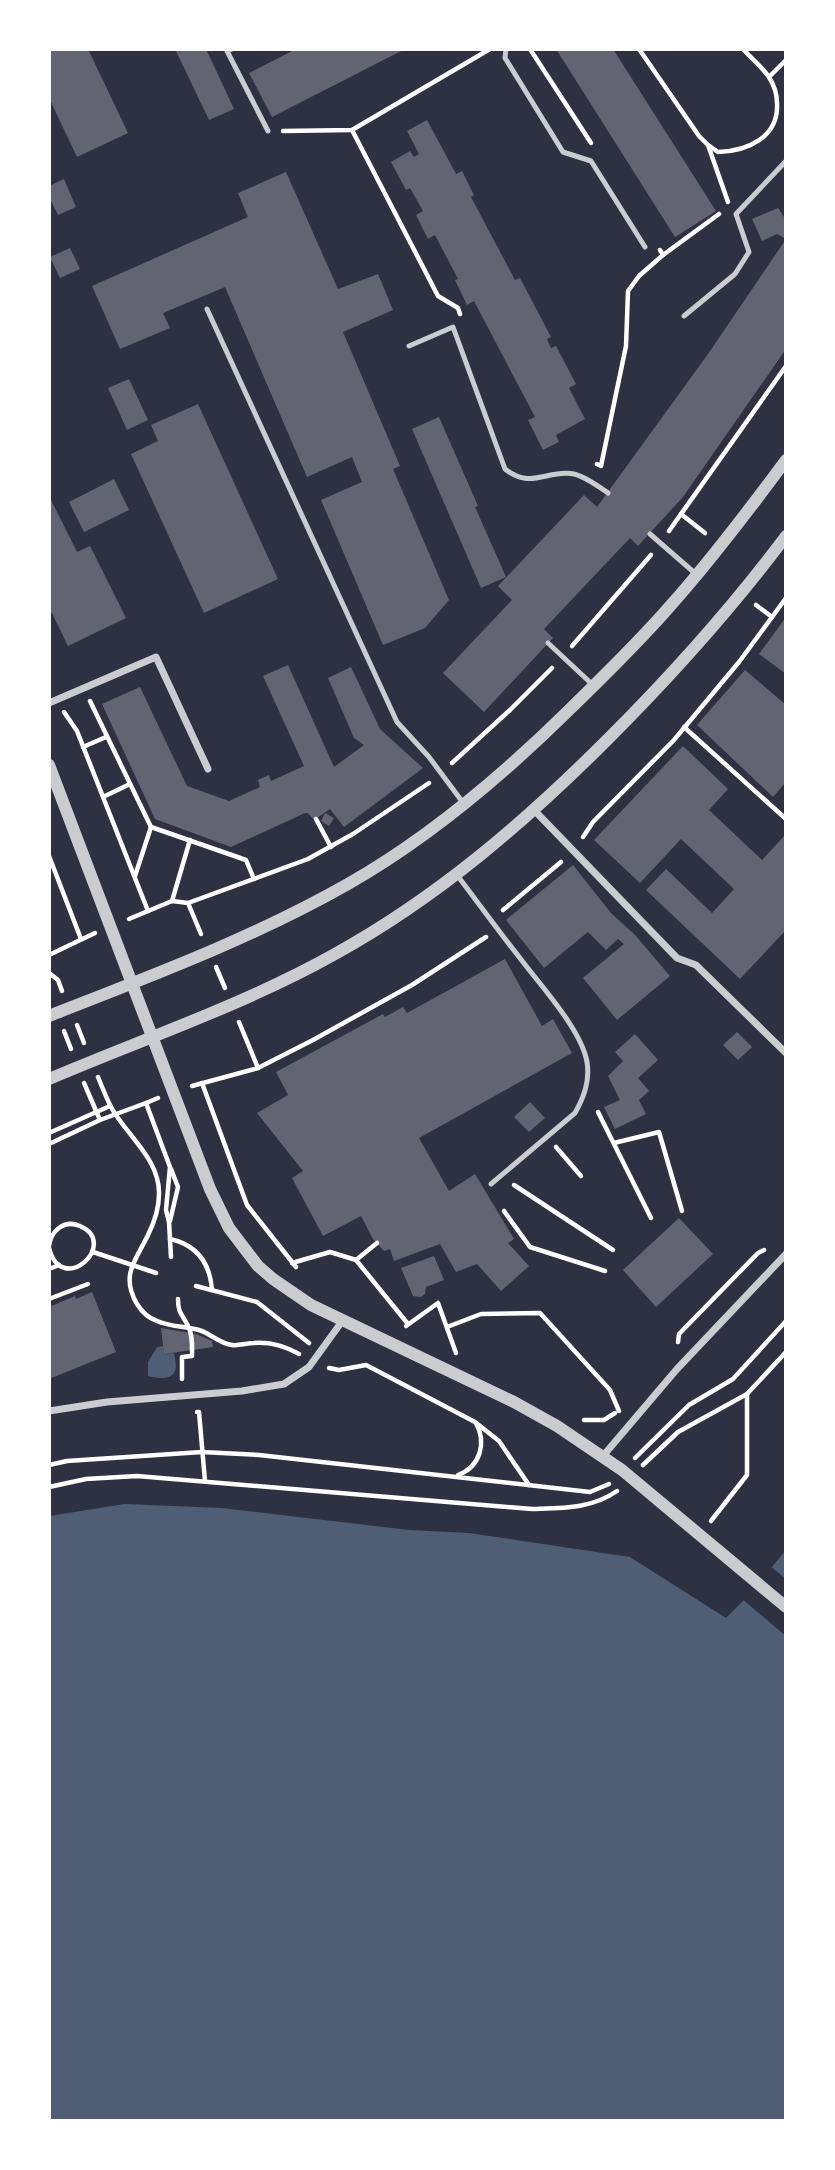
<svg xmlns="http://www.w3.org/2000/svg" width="835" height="2170" font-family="Signika,sans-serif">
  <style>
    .water { fill: #4f5d75 }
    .pier { fill: #2d3142 }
    .building { fill: #626471 }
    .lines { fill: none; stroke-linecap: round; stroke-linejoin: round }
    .path { stroke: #fff; stroke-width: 4.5 }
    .service { stroke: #caccd0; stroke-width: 5 }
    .minor { stroke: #caccd0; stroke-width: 7 }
    .tertiary { stroke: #caccd0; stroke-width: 12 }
  </style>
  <rect width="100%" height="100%" fill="#2d3142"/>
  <g class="water">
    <path d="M163 1346 164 1354 174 1353C175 1358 177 1367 175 1371 172 1381 155 1378 148 1376V1362L157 1347Z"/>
    <polygon points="125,1504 221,1508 409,1530 469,1533 630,1557 726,1618 745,1599 786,1550 786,2121 49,2121 49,1516"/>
  </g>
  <polygon class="pier" points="770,1566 786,1579 786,1636 741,1598"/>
  <g class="building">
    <polygon points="56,49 88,49 128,133 77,157 49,98 49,52"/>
    <polygon points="180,49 206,49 234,109 209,120 176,51"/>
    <polygon points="296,49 405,49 272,117 249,73"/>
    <polygon points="556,49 613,49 716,211 675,237"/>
    <polygon points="427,120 456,174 462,171 474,195 471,197 515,280 520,278 551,337 547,339 551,348 556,346 576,384 569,388 585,419 556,435 559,442 543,450 528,420 535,417 474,301 467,305 455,280 458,279 435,235 428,239 416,215 423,211 410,188 406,190 391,162 410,151 414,157 419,154 407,131"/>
    <polygon points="286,172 338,289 378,274 393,310 343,332 400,466 393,469 449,600 425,628 383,645 321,500 362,482 352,457 307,477 225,287 163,313 170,328 120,349 92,286 248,217 238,193"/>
    <polygon points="64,179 76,207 58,215 49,197 49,186"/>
    <polygon points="778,208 786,220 786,349 683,497 638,546 630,538 544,629 553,638 484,712 443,673 512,600 498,586 584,495 597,507 708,354 786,239 777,234 762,241 752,219"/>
    <polygon points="70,248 80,269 60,278 50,257"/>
    <polygon points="129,379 148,420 127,430 108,388"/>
    <polygon points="198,404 278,579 204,613 131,454 158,441 151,425"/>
    <polygon points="439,417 478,506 475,507 506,577 481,588 412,429"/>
    <polygon points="114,479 129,510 84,532 69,502"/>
    <polygon points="49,496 77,552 90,546 126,618 68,646 49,607"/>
    <polygon points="786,617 786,674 759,654"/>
    <polygon points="288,665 334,767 364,745 354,738 328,678 351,667 380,729 423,768 344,827 330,809 314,820 308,813 305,813 231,847 155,819 102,704 140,687 187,786 229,801 260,787 258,780 269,775 271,781 304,766 263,676"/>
    <polygon points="745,670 786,705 786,782 773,797 697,725"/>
    <polygon points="683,746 728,789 709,810 762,860 786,834 786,930 740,979 646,890 666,869 712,913 734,889 681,839 640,883 594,840"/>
    <polygon points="325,813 334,818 329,826 321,821"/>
    <polygon points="573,865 611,913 635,935 670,976 617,1020 583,978 624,944 618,939 606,950 588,932 544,968 506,920"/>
    <polygon points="505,959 542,1026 553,1019 572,1053 419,1138 449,1191 475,1174 514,1239 508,1243 529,1266 501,1291 477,1264 456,1272 440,1244 394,1261 390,1249 384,1251 373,1239 361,1216 323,1236 292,1178 303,1171 257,1113 288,1095 276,1072 383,1014 385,1017 403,1007 407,1013"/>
    <polygon points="737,1032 752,1047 738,1060 723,1045"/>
    <polygon points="635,1034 658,1060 638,1078 649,1091 639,1100 646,1114 615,1129 604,1107 620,1100 608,1076 623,1061 615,1052"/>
    <polygon points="530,1102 545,1118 529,1132 514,1117"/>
    <polygon points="679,1218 713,1254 656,1307 623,1270"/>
    <polygon points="434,1256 444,1280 426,1287 425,1294 421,1297 413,1296 401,1268"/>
    <polygon points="92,1292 116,1352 49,1379 49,1307 75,1296 76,1299"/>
    <polygon points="161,1328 196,1334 212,1341 213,1347 164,1354"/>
  </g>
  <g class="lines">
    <g class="path">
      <polyline points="530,49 591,143"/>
      <path d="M639 49 699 136 708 145 718 152C748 151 779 137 777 103 777 94 774 85 769 77 762 67 751 58 743 49"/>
      <polyline points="769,77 786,60"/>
      <polyline points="352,130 438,296 458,308 460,314"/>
      <polyline points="283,131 352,130 490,49"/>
      <polyline points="708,145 728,202"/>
      <polyline points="663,255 719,214"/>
      <polyline points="597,464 601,466 626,346 628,291 639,276 663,255 660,250"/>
      <polyline points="681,514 705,533"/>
      <polyline points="669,531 786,366"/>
      <polyline points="756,605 772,617"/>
      <polyline points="572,646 651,555"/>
      <polyline points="90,701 151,827 246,860 254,879"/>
      <polyline points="64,712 77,731 148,911"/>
      <polyline points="684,727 786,819"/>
      <polyline points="83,747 106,737"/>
      <polyline points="452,763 510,710 552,668"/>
      <polyline points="103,797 130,784"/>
      <polyline points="316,819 331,847"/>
      <polyline points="583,837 593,822 674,740 739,662 786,598"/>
      <polyline points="49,856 81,939"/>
      <polyline points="135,876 151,827"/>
      <polyline points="172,901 190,840"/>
      <polyline points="188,903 308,859 353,834 429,783"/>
      <polyline points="503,910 561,862"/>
      <polyline points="129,919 172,901 188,903 201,934"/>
      <polyline points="49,955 95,933"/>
      <polyline points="216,967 225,988"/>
      <polyline points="49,973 58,980 62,991"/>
      <polyline points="77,1025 84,1043"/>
      <polyline points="64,1031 71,1049"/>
      <polyline points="258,1068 313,1040 412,985 486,937"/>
      <path d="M98 1077C102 1087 106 1097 111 1107 126 1135 160 1159 159 1194 159 1207 154 1223 148 1235 136 1260 120 1275 137 1304 142 1312 148 1318 157 1321 170 1327 185 1326 199 1330 210 1333 220 1344 232 1345 239 1346 247 1343 254 1343 272 1342 284 1346 299 1354"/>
      <polyline points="84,1083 100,1120 146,1103 170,1167 166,1210 169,1222 171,1257"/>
      <polyline points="202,1083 247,1205 296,1267"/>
      <polyline points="192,1086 258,1068 239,1022"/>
      <polyline points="146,1103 158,1098"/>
      <polyline points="598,1112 651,1218"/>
      <polyline points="49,1133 110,1106"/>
      <polyline points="614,1143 659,1132 682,1211"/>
      <polyline points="49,1144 100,1120"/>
      <polyline points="556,1147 581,1176"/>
      <polyline points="514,1185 613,1250"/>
      <polyline points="504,1211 530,1247 605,1271"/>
      <polyline points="170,1221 178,1187 171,1169"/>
      <path d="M170 1239C197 1245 210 1263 212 1290"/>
      <polyline points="377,1243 356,1260 408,1324"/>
      <path d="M49 1246C51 1231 64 1219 80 1226 120 1243 62 1298 49 1248"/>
      <polyline points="93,1252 156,1273"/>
      <polyline points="292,1263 330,1252 356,1260"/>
      <polyline points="49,1269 59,1265"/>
      <polyline points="196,1286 257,1302 309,1343"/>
      <polyline points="49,1299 88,1284"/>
      <path d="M178 1299C178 1314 182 1313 188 1326 193 1335 192 1346 192 1356L182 1357V1379"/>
      <polyline points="406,1326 438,1303 456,1353"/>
      <polyline points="447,1327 481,1314 540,1313 610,1390 619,1411"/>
      <polyline points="678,1342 679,1334 758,1253 764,1250"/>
      <polyline points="329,1368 339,1370 366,1365 475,1422 499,1441 529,1485"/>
      <polyline points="197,1412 199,1412 205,1481"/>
      <polyline points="584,1420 604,1420 615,1413"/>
      <polyline points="635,1458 689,1405 733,1379 786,1321"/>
      <polyline points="49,1465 67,1461 202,1452 259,1455 590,1492 609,1484"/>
      <polyline points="643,1465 678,1432 747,1394 786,1352"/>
      <path d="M458 1475C480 1467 487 1443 476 1423"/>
      <path d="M49 1487 86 1479 137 1476 532 1509C563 1508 591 1509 617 1491"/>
      <polyline points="711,1521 747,1475 747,1394"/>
    </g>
    <g class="service">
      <polyline points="232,49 227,51 268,131"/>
      <polyline points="506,49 505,58 563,152 591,161 645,247"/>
      <polyline points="207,309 397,722 429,757 464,804"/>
      <polyline points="684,316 735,274 749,252 736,214 786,161"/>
      <path d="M409 346 453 327 505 469C532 490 547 469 574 474 586 477 598 486 608 493"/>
      <polyline points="650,534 697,575"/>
      <polyline points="548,643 594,686"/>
      <path d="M457 875C479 904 500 933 523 962 542 987 582 1031 587 1062 590 1081 584 1097 575 1113L491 1184"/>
    </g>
    <g class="minor">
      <polyline points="49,703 156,657 208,769"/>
      <polyline points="534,810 677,958 696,965 786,1053"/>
      <polyline points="49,1411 107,1402 242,1391 284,1384 309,1367 343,1320"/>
      <polyline points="603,1456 677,1369 786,1254"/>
    </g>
    <g class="tertiary">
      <polyline points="49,765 210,1189 229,1228 258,1266 273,1279 311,1305 514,1402 557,1426 622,1470 786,1607"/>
      <path d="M49 1016C151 976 253 938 348 884 429 838 502 776 568 711 603 677 639 642 671 605 712 559 749 510 786 460"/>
      <path d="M49 1079C143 1039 246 1004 335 954 438 897 525 822 608 739 672 675 732 608 786 536"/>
    </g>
  </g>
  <rect width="835" height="2170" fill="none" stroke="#ffffff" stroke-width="102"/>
</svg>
